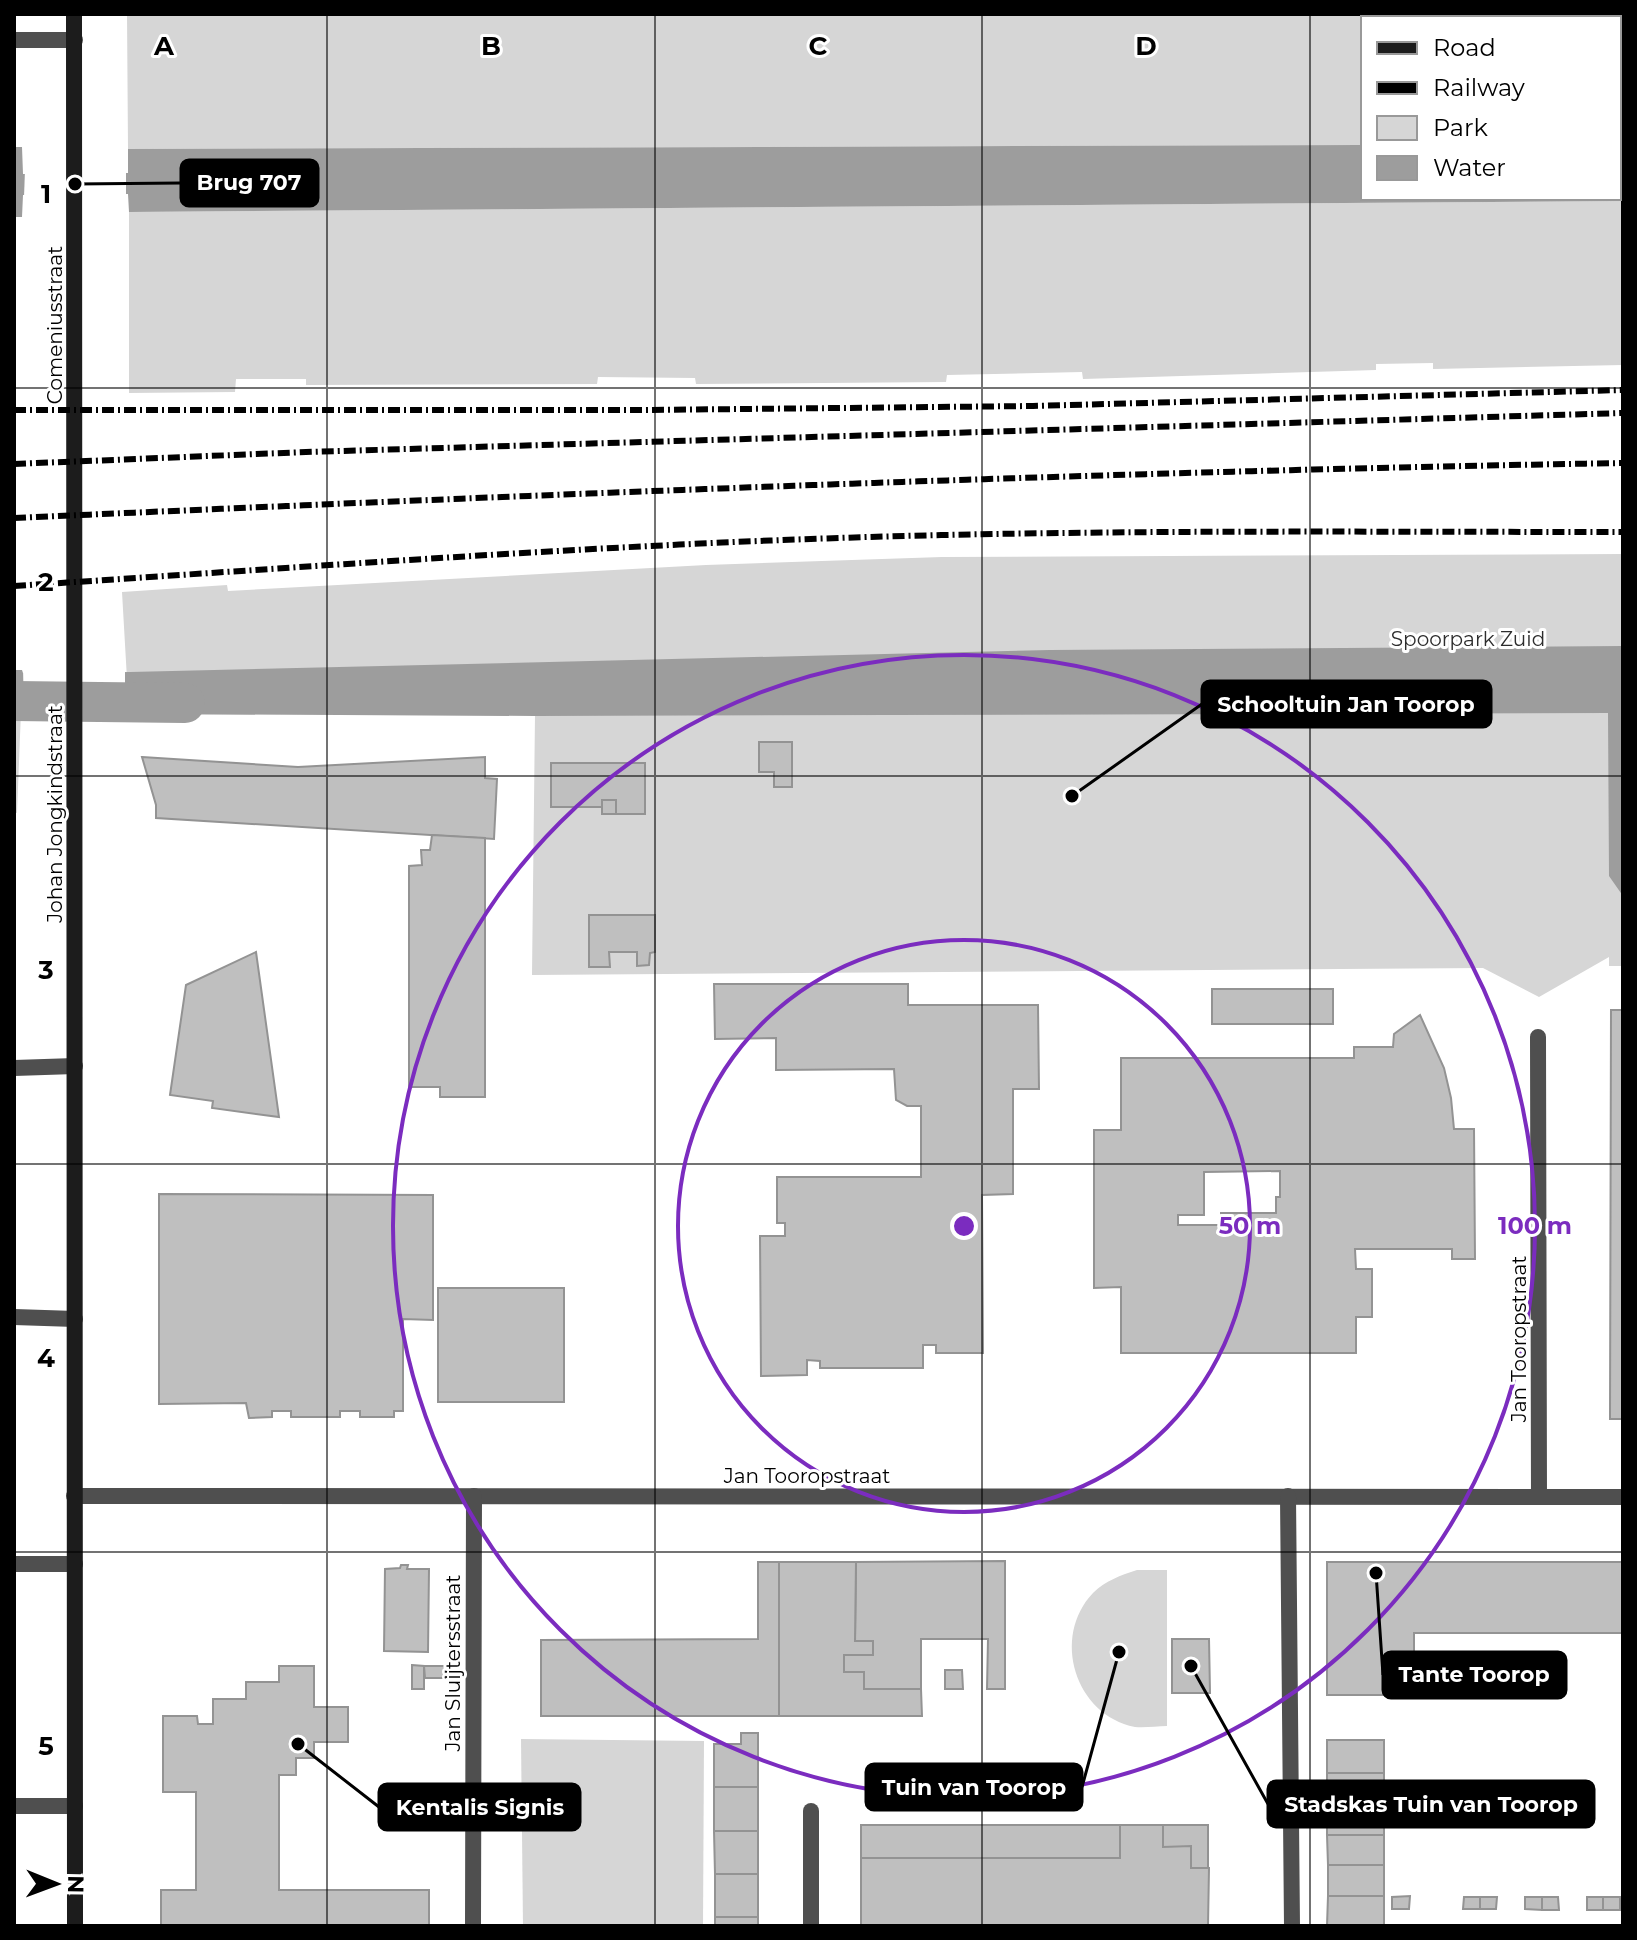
<svg xmlns="http://www.w3.org/2000/svg" width="1637" height="1940" font-family="Montserrat,sans-serif">
  <style>
    .green { fill: #d6d6d6 }
    .water { fill: #9d9d9d }
    .pier { fill: #fff }
    .lines { fill: none; stroke-linecap: round; stroke-linejoin: round }
    .canal { stroke: #9d9d9d; stroke-width: 40 }
    .building { fill: #bfbfbf; stroke: #939393; stroke-width: 2; fill-rule: evenodd }
    .street { stroke: #4f4f4f; stroke-width: 16 }
    .secondary { stroke: #1c1c1c; stroke-width: 16 }
    .rail { stroke: #000; stroke-width: 6; stroke-dasharray: 12 4 2 4; stroke-linecap: butt }
    .grid { fill: none; stroke: #000; stroke-width: 2; stroke-opacity: 0.55 }
    .ring { fill: none; stroke: #7b2cbf; stroke-width: 4 }
    .labels { text-anchor: middle; stroke-width: 6; stroke-linejoin: round; paint-order: stroke }
    .street-label { font-size: 20px; fill: #000; stroke: #fff }
    .park-label { font-size: 20px; fill: #2d2d2d; stroke: #fff }
    .grid-label { font-size: 26px; text-anchor: middle; font-weight: bold; fill: #000; stroke: #fff; stroke-width: 6; stroke-linejoin: round; paint-order: stroke }
    .centre { fill: #7b2cbf; stroke: #fff; stroke-width: 4 }
    .ring-label { font-size: 24px; text-anchor: middle; font-weight: bold; fill: #7b2cbf; stroke: #fff; stroke-width: 6; stroke-linejoin: round; paint-order: stroke }
    .leader { fill: none; stroke: #000; stroke-width: 3 }
    .callout-dot { fill: #000; stroke: #fff; stroke-width: 3 }
    .callout { fill: #000; stroke: #000; stroke-width: 3 }
    .callout-label { font-size: 22px; text-anchor: middle; font-weight: bold; fill: #fff }
  </style>
  <rect width="100%" height="100%" fill="#fff"/>
  <g class="green">
    <polygon points="127,14 1623,14 1623,144 1619,144 1619,18 1363,18 1363,145 128,149"/>
    <polygon points="1623,201 1623,365 1433,369 1433,363 1376,364 1376,370 1083,379 1082,372 947,375 946,382 696,384 695,378 598,377 597,384 306,385 306,379 236,379 235,392 129,393 129,212"/>
    <polygon points="1623,554 1623,966 1609,966 1609,957 1539,997 1483,968 532,975 535,715 129,714 122,592 227,585 228,591 706,565 942,557"/>
    <polygon points="14,711 21,711 17,813 14,812"/>
    <path d="M1137 1570H1167V1726C1157 1726 1145 1728 1135 1727 1075 1715 1051 1637 1093 1593 1105 1581 1121 1575 1137 1570Z"/>
    <polygon points="521,1739 704,1741 703,1926 523,1926"/>
  </g>
  <g class="water">
    <polygon points="1619,144 1623,144 1623,201 129,212 128,194 23,195 22,217 14,217 14,147 22,147 23,174 128,173 128,149 1363,145 1363,198 1619,198"/>
    <polygon points="1623,646 1623,896 1609,876 1608,713 535,716 129,714 129,689 22,690 21,711 14,711 14,670 22,670 23,673 130,672 1050,650"/>
  </g>
  <g class="pier">
    <polygon points="25,170 126,170 126,197 24,197"/>
    <polygon points="23,667 125,668 125,694 26,694 24,714"/>
  </g>
  <g class="lines">
    <polyline class="canal" points="14,701 185,703"/>
  </g>
  <g class="building">
    <polygon points="759,742 792,742 792,787 774,787 774,772 759,772"/>
    <polygon points="142,757 298,767 485,757 485,778 497,779 494,839 156,818 156,805"/>
    <polygon points="551,763 645,763 645,814 616,814 616,800 602,800 602,807 551,807"/>
    <rect x="602" y="800" width="14" height="14"/>
    <polygon points="432,835 485,838 485,1097 440,1097 440,1087 409,1087 409,866 422,865 421,850 430,850"/>
    <polygon points="589,915 655,915 655,952 650,953 649,965 637,966 637,952 609,952 610,967 589,967"/>
    <polygon points="256,952 279,1117 212,1108 213,1101 170,1095 186,985"/>
    <polygon points="714,984 908,984 908,1005 1038,1005 1039,1089 1013,1089 1013,1194 982,1195 983,1353 936,1353 936,1345 923,1345 923,1368 820,1368 820,1361 807,1360 807,1375 761,1376 760,1236 785,1236 785,1223 777,1223 777,1177 921,1177 921,1106 907,1106 896,1100 894,1069 776,1070 776,1038 715,1039"/>
    <rect x="1212" y="989" width="121" height="35"/>
    <polygon points="1611,1010 1623,1010 1623,1419 1610,1419"/>
    <path d="M1420 1015 1444 1068 1451 1098 1454 1129H1474L1475 1259H1452V1249H1355L1356 1269H1372V1317H1356V1353H1121V1287L1094 1288V1130H1121V1058H1354V1047H1393L1394 1034ZM1280 1171V1197H1276V1213H1221V1225H1178V1215H1204V1172Z"/>
    <polygon points="159,1194 433,1195 433,1320 403,1319 403,1411 394,1411 394,1417 360,1417 360,1411 340,1411 340,1417 291,1417 291,1411 272,1411 272,1417 249,1418 246,1403 159,1404"/>
    <rect x="438" y="1288" width="126" height="114"/>
    <rect x="14" y="1351" width="1" height="143"/>
    <polygon points="1005,1561 1005,1689 987,1689 988,1639 921,1639 921,1689 864,1689 864,1672 844,1672 844,1655 873,1655 873,1641 855,1641 856,1562"/>
    <polygon points="758,1562 779,1562 779,1716 541,1716 541,1640 758,1639"/>
    <polygon points="779,1562 856,1562 855,1641 873,1641 873,1655 844,1655 844,1672 864,1672 864,1689 921,1689 922,1716 779,1716"/>
    <polygon points="1327,1562 1623,1562 1623,1633 1414,1633 1414,1695 1327,1695"/>
    <polygon points="401,1565 408,1565 407,1569 429,1569 428,1652 384,1651 385,1569 400,1568"/>
    <polygon points="1172,1639 1209,1639 1210,1693 1172,1693"/>
    <polygon points="412,1665 424,1666 424,1689 412,1689"/>
    <polygon points="279,1666 314,1666 314,1707 348,1707 348,1742 314,1742 314,1758 296,1758 296,1775 279,1775 279,1890 429,1890 429,1926 161,1926 161,1890 196,1890 196,1792 163,1792 163,1716 197,1716 198,1724 213,1724 213,1699 246,1699 246,1682 279,1682"/>
    <polygon points="424,1666 447,1666 447,1678 425,1678"/>
    <polygon points="945,1670 962,1670 963,1689 945,1689"/>
    <polygon points="741,1733 758,1733 758,1787 714,1787 714,1744 741,1744"/>
    <rect x="1327" y="1740" width="57" height="33"/>
    <rect x="1327" y="1773" width="57" height="31"/>
    <rect x="714" y="1787" width="44" height="44"/>
    <rect x="1327" y="1804" width="57" height="31"/>
    <polygon points="861,1825 1208,1825 1208,1926 1138,1926 1138,1910 1120,1910 1120,1896 861,1896"/>
    <polygon points="1120,1825 1163,1825 1163,1847 1191,1846 1191,1868 1209,1868 1208,1926 861,1926 861,1858 1120,1858"/>
    <polygon points="714,1831 758,1831 758,1874 715,1874"/>
    <polygon points="1327,1835 1384,1835 1384,1865 1328,1865"/>
    <rect x="1328" y="1865" width="56" height="31"/>
    <rect x="715" y="1874" width="43" height="43"/>
    <polygon points="1328,1896 1384,1896 1384,1926 1327,1926"/>
    <polygon points="1410,1896 1409,1909 1392,1909 1392,1897"/>
    <polygon points="1464,1897 1480,1897 1480,1909 1463,1909"/>
    <polygon points="1480,1897 1497,1897 1496,1909 1480,1909"/>
    <polygon points="1525,1897 1542,1897 1542,1910 1525,1909"/>
    <polygon points="1542,1897 1558,1897 1559,1910 1542,1910"/>
    <rect x="1587" y="1897" width="16" height="13"/>
    <rect x="1603" y="1897" width="17" height="13"/>
    <rect x="715" y="1917" width="43" height="9"/>
  </g>
  <g class="lines">
    <g class="street">
      <polyline points="14,40 75,40"/>
      <polyline points="1538,1037 1539,1497"/>
      <polyline points="14,1068 75,1066"/>
      <polyline points="14,1317 75,1319"/>
      <polyline points="74,1496 1623,1497"/>
      <polyline points="1288,1496 1292,1926"/>
      <polyline points="14,1564 75,1564"/>
      <polyline points="14,1806 75,1806"/>
      <polyline points="811,1811 811,1926"/>
      <polyline points="473,1926 474,1496"/>
    </g>
    <polyline class="secondary" points="74,14 75,1926"/>
    <g class="rail">
      <polyline points="14,410 646,410 1033,406 1623,390"/>
      <polyline points="14,464 306,452 1623,413"/>
      <path d="M14 518C550 494 1086 472 1623 463"/>
      <path d="M14 586C324 566 633 542 943 535 1170 530 1396 532 1623 532"/>
    </g>
  </g>
  <path class="grid" d="M327 14V1926M655 14V1926M982 14V1926M1310 14V1926M14 388H1623M14 776H1623M14 1164H1623M14 1552H1623"/>
  <g class="ring">
    <circle cx="964" cy="1226" r="286"/>
    <circle cx="964" cy="1226" r="571"/>
  </g>
  <g class="labels">
    <g class="street-label">
      <text transform="translate(55 325) rotate(-90)" y="7">Comeniusstraat</text>
      <text transform="translate(55 814) rotate(-90)" y="7">Johan Jongkindstraat</text>
      <text transform="translate(1519 1339) rotate(-90)" y="7">Jan Tooropstraat</text>
      <text x="807" y="1483">Jan Tooropstraat</text>
      <text transform="translate(453 1663) rotate(-90)" y="7">Jan Sluijtersstraat</text>
    </g>
    <g class="park-label">
      <text x="1468" y="646">Spoorpark Zuid</text>
    </g>
  </g>
  <g class="grid-label">
    <text x="164" y="55">A</text>
    <text x="491" y="55">B</text>
    <text x="818" y="55">C</text>
    <text x="1146" y="55">D</text>
    <text x="46" y="203">1</text>
    <text x="46" y="591">2</text>
    <text x="46" y="979">3</text>
    <text x="46" y="1367">4</text>
    <text x="46" y="1755">5</text>
  </g>
  <circle cx="964" cy="1226" r="12" class="centre"/>
  <g class="ring-label">
    <text x="1250" y="1234">50 m</text>
    <text x="1535" y="1234">100 m</text>
  </g>
  <path class="leader" d="M75 184L181 183M1072 796L1202 704M1376 1573L1383 1675M1119 1652L1082 1787M1191 1666L1268 1804M298 1744L379 1807"/>
  <g class="callout-dot">
    <circle cx="75" cy="184" r="8"/>
    <circle cx="1072" cy="796" r="8"/>
    <circle cx="1376" cy="1573" r="8"/>
    <circle cx="1119" cy="1652" r="8"/>
    <circle cx="1191" cy="1666" r="8"/>
    <circle cx="298" cy="1744" r="8"/>
  </g>
  <g class="callout">
    <rect x="181" y="160" width="137" height="46" rx="8"/>
    <rect x="1202" y="681" width="289" height="46" rx="8"/>
    <rect x="1383" y="1652" width="183" height="46" rx="8"/>
    <rect x="866" y="1764" width="216" height="46" rx="8"/>
    <rect x="1268" y="1781" width="326" height="46" rx="8"/>
    <rect x="379" y="1784" width="201" height="46" rx="8"/>
  </g>
  <g class="callout-label">
    <text x="249" y="190">Brug 707</text>
    <text x="1346" y="712">Schooltuin Jan Toorop</text>
    <text x="1474" y="1682">Tante Toorop</text>
    <text x="974" y="1795">Tuin van Toorop</text>
    <text x="1431" y="1812">Stadskas Tuin van Toorop</text>
    <text x="480" y="1815">Kentalis Signis</text>
  </g>
  <rect width="1637" height="1940" fill="none" stroke="#000000" stroke-width="32"/>
  <rect x="1361" y="16" width="260" height="184" fill="#ffffff" stroke="#999999" stroke-width="2"/>
  <rect x="1377" y="42" width="40" height="12" fill="#1c1c1c" stroke="#999999" stroke-width="2"/>
  <text x="1433" y="56" font-size="24" fill="#000000">Road</text>
  <rect x="1377" y="82" width="40" height="12" fill="#000000" stroke="#999999" stroke-width="2"/>
  <text x="1433" y="96" font-size="24" fill="#000000">Railway</text>
  <rect x="1377" y="116" width="40" height="24" fill="#d6d6d6" stroke="#999999" stroke-width="2"/>
  <text x="1433" y="136" font-size="24" fill="#000000">Park</text>
  <rect x="1377" y="156" width="40" height="24" fill="#9d9d9d" stroke="#999999" stroke-width="2"/>
  <text x="1433" y="176" font-size="24" fill="#000000">Water</text>
  <g transform="translate(56 1884) rotate(91)" stroke="#ffffff" stroke-width="6" paint-order="stroke">
  <path d="M0-6L14 30L0 20L-14 30Z" fill="#000000"/>
  <text y="-12" font-size="22" font-weight="bold" text-anchor="middle" fill="#000000">N</text>
  </g>
</svg>
